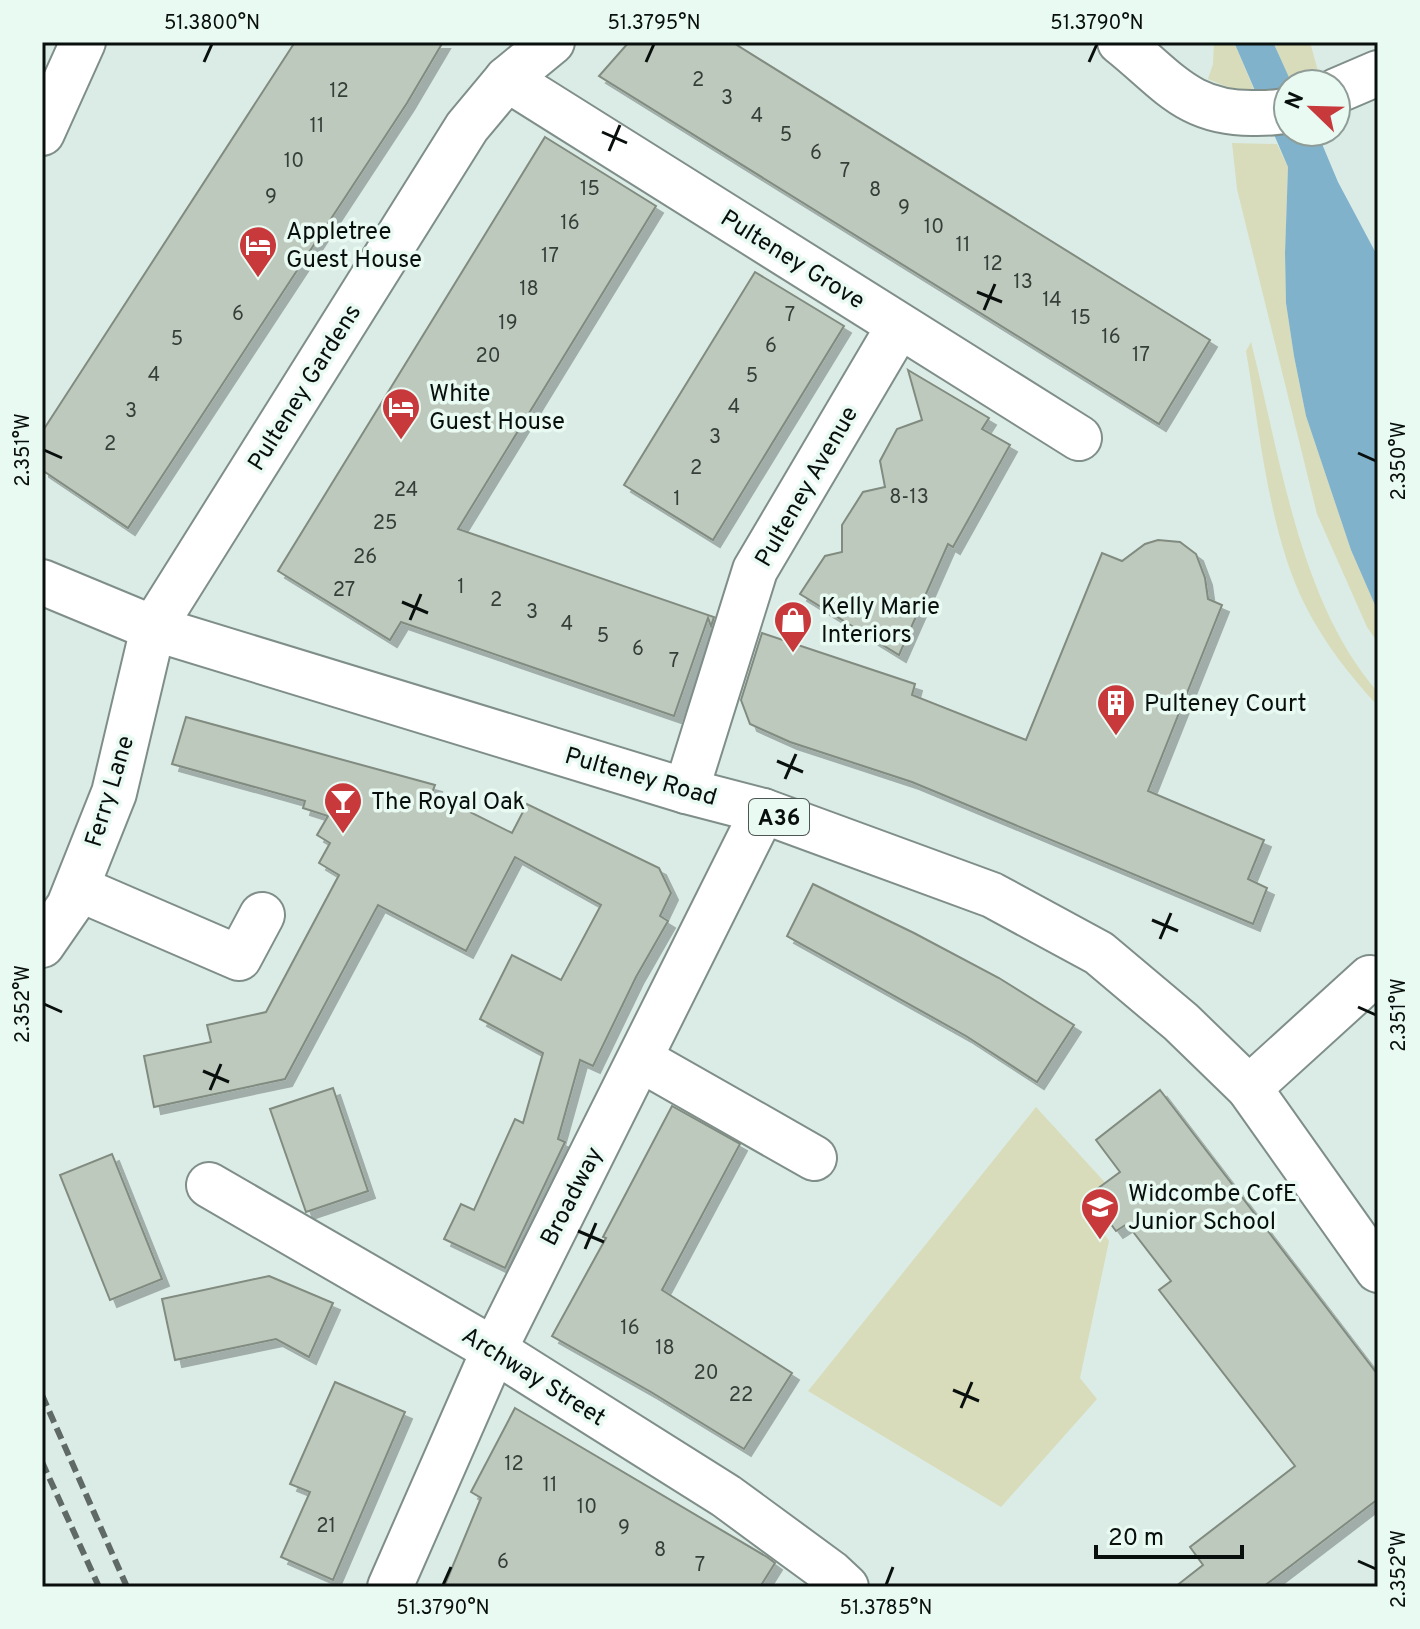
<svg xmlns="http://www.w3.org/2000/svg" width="1420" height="1629" font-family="Overpass,sans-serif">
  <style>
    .green { fill: #d8dcba }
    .water { fill: #81b2cb }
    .building { fill: #bec9bd; stroke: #818b80; stroke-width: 2; filter: url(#shadow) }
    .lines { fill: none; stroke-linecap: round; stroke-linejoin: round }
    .minor-casing { stroke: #7f8e89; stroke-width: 48 }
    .highway-casing { stroke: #7f8e89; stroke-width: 48 }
    .minor { stroke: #fff; stroke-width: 44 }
    .highway { stroke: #fff; stroke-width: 44 }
    .rail { stroke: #5f6a66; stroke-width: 6; stroke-dasharray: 12 6; stroke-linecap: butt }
    .ticks { fill: none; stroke: #090f0d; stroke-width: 3 }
    .labels { text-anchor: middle; stroke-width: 7; stroke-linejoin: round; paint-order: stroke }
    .number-label { font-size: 20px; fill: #363e39 }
    .shield { fill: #e9faf3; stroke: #4c5652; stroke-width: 2 }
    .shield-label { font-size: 22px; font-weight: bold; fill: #090f0d }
    .poi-label { font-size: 24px; fill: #090f0d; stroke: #e9faf3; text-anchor: start }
    .street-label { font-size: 24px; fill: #090f0d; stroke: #e9faf3 }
    .neatline { fill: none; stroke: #090f0d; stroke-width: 3 }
    .ticks-label { font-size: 20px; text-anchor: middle; fill: #090f0d }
  </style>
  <defs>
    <filter id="shadow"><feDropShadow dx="7" dy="7" stdDeviation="0" flood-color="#0004"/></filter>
  </defs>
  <rect width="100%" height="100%" fill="#dbece6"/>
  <g class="green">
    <polygon points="1214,42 1234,42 1255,92 1239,92 1208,79 1213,64"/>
    <polygon points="1273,42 1310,42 1318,71 1291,83"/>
    <polygon points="1232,143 1277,144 1288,167 1285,253 1286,303 1294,356 1306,416 1351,550 1378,612 1378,643 1367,627 1317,514 1237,189"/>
    <path d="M1251 342C1280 454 1299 603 1378 692V706C1350 676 1325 644 1306 607 1269 535 1260 432 1246 351Z"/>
    <polygon points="1036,1107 1111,1189 1089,1212 1109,1241 1080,1378 1097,1399 1001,1507 808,1391"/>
  </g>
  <polygon class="water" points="1234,42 1273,42 1292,84 1288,84 1288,132 1317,132 1338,182 1378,257 1378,612 1351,550 1306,416 1294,356 1286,303 1285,253 1288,167"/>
  <g class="building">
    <polygon points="295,42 443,42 407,103 128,528 42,470 42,432"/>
    <polygon points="629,42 732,42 1210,340 1159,424 599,76"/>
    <polygon points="545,137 656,206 458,529 714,617 711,626 708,618 674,716 401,622 390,640 278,571"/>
    <polygon points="755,272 844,326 713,540 624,485"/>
    <polygon points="908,370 989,418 982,429 1010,445 953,547 948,544 899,655 800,594 825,556 842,552 842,525 863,492 885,487 880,461 897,429 922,420"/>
    <polygon points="1158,540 1180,542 1196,554 1205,578 1208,599 1222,605 1148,791 1264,840 1248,879 1267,888 1253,924 912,782 790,742 750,724 741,700 762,633 915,684 912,695 1026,740 1102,553 1122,561 1145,544"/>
    <polygon points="186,717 435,785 432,793 512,833 527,804 659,868 671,893 660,916 668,921 636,977 593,1066 580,1060 558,1139 565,1142 505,1268 444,1239 461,1204 474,1210 515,1119 523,1123 543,1053 480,1019 512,955 561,980 601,905 515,857 466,951 378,905 285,1079 154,1107 144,1056 211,1042 207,1025 266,1012 339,875 319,863 330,843 317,835 328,816 303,808 305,801 172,764"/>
    <polygon points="813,884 914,933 999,978 1074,1025 1037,1082 966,1036 787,936"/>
    <polygon points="333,1088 368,1191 306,1212 270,1109"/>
    <polygon points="1160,1090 1378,1375 1378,1499 1263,1587 1175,1587 1203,1565 1190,1547 1295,1466 1159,1290 1171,1281 1127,1224 1116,1231 1089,1195 1120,1172 1096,1140"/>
    <polygon points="672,1106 740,1144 662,1290 792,1373 744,1449 651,1392 552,1336 606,1238 603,1237"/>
    <polygon points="112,1154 162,1279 110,1300 60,1175"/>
    <polygon points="269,1276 333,1303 309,1357 276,1339 175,1360 162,1299"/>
    <polygon points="335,1382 405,1412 333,1580 281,1557 310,1492 290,1484"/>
    <polygon points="515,1408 767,1557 775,1563 760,1587 444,1587 481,1498 471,1492"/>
  </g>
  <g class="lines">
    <defs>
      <g id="minor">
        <path d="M1120 42C1168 80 1188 115 1257 113 1267 113 1278 113 1288 110"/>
        <polyline points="507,79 1079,438"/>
        <polyline points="1336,91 1378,73"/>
        <polyline points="42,133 83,42"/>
        <polyline points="686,791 755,570 899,326"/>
        <polyline points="77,888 239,958 262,915"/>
        <polyline points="42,945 69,906 114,793 153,628 467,127 507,79 552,42"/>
        <polyline points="640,1059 814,1158"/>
        <polyline points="1249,1088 1370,978"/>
        <polyline points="209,1185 494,1350 726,1496 831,1573 846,1587"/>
        <polyline points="390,1587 494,1350 763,811"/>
      </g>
      <polyline id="highway" points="42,582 153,628 686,791 763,811 992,895 1099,953 1181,1022 1249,1088 1378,1270"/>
    </defs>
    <use href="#minor" class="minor-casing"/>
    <use href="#highway" class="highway-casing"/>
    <use href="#minor" class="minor"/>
    <use href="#highway" class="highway"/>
    <g class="rail">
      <polyline points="42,1395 127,1587"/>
      <polyline points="42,1462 99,1587"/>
    </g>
  </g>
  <path class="ticks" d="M204 62 212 44M646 62 654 44M1089 62 1097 44M602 132 627 143M609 151 620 125M977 292 1002 302M984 310 995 284M44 450 62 458M1358 453 1376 461M402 602 428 613M410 620 421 594M777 761 803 772M785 779 796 754M1152 920 1178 931M1160 939 1171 913M44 1004 62 1012M1358 1007 1376 1015M203 1071 229 1082M210 1090 221 1064M578 1231 604 1242M585 1249 596 1223M953 1390 979 1401M961 1408 972 1382M1358 1561 1376 1569M443 1585 451 1567M886 1585 893 1567"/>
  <defs>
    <symbol id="hotel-pin" viewBox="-11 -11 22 30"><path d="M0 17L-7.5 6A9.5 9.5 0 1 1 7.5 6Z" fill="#c8393c" stroke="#e9faf3"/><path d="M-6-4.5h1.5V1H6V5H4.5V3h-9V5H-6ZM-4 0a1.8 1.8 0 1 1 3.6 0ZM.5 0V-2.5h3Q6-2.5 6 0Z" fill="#fff"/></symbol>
    <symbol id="shop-pin" viewBox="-11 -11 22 30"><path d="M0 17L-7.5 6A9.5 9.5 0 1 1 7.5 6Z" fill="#c8393c" stroke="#e9faf3"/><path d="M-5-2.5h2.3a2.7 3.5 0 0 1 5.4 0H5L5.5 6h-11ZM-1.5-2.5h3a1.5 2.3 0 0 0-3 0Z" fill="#fff"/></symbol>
    <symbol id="building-pin" viewBox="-11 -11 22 30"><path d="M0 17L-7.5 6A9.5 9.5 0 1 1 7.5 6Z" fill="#c8393c" stroke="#e9faf3"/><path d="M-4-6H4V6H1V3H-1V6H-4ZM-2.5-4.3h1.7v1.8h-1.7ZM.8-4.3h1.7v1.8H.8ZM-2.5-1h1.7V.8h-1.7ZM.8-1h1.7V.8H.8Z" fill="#fff"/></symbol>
    <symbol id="bar-pin" viewBox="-11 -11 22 30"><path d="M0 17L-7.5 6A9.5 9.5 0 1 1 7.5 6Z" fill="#c8393c" stroke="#e9faf3"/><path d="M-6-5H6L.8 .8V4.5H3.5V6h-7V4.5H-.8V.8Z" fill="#fff"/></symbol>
    <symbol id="school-pin" viewBox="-11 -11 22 30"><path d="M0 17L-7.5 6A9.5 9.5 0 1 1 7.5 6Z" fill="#c8393c" stroke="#e9faf3"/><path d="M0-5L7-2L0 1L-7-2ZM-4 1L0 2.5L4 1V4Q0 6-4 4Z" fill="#fff"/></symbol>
  </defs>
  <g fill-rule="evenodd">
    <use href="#hotel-pin" x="236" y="223" width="44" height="60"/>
    <use href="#hotel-pin" x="379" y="385" width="44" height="60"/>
    <use href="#shop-pin" x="771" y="598" width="44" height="60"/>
    <use href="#building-pin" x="1094" y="681" width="44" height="60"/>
    <use href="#bar-pin" x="321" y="779" width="44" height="60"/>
    <use href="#school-pin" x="1078" y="1185" width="44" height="60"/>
  </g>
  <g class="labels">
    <g class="number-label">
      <text x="698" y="86">2</text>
      <text x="339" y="97">12</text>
      <text x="727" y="104">3</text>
      <text x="757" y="122">4</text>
      <text x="317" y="132">11</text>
      <text x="786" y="141">5</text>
      <text x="816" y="159">6</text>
      <text x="294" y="167">10</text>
      <text x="845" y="177">7</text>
      <text x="590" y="195">15</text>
      <text x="875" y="196">8</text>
      <text x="271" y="203">9</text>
      <text x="904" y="214">9</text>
      <text x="570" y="229">16</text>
      <text x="934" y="233">10</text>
      <text x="963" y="251">11</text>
      <text x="550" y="262">17</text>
      <text x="993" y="270">12</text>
      <text x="1023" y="288">13</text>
      <text x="529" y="295">18</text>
      <text x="1052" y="306">14</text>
      <text x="238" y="320">6</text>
      <text x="790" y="321">7</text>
      <text x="1081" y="324">15</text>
      <text x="508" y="329">19</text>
      <text x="1111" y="343">16</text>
      <text x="177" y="345">5</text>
      <text x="771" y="352">6</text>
      <text x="1141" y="361">17</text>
      <text x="488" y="362">20</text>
      <text x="154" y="381">4</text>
      <text x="752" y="382">5</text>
      <text x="734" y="413">4</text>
      <text x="131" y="417">3</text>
      <text x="715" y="443">3</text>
      <text x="110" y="450">2</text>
      <text x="696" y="474">2</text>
      <text x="406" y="496">24</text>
      <text x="909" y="503">8-13</text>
      <text x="677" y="505">1</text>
      <text x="385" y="529">25</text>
      <text x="365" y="563">26</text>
      <text x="461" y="593">1</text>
      <text x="344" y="596">27</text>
      <text x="496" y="606">2</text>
      <text x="532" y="618">3</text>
      <text x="567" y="630">4</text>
      <text x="603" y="642">5</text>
      <text x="638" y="655">6</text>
      <text x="674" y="667">7</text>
      <text x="630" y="1334">16</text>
      <text x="665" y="1354">18</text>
      <text x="706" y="1379">20</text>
      <text x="741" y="1401">22</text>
      <text x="514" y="1470">12</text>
      <text x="550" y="1491">11</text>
      <text x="587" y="1513">10</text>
      <text x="326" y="1532">21</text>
      <text x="624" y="1534">9</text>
      <text x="660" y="1556">8</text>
      <text x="503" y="1568">6</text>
      <text x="700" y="1571">7</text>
    </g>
    <rect class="shield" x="749" y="799" width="60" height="36" rx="6"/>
    <g class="shield-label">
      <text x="779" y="825">A36</text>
    </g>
    <g class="poi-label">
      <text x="286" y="239">Appletree<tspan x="286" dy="28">Guest House</tspan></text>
      <text x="429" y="401">White<tspan x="429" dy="28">Guest House</tspan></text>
      <text x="821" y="614">Kelly Marie<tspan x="821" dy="28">Interiors</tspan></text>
      <text x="1144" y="711">Pulteney Court</text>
      <text x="371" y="809">The Royal Oak</text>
      <text x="1128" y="1201">Widcombe CofE<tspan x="1128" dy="28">Junior School</tspan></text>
    </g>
    <g class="street-label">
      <text transform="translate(793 259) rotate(32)" y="8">Pulteney Grove</text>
      <text transform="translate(304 387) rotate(-58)" y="8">Pulteney Gardens</text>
      <text transform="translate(806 486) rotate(-60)" y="8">Pulteney Avenue</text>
      <text transform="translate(641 776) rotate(16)" y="8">Pulteney Road</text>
      <text transform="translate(109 791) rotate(-73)" y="8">Ferry Lane</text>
      <text transform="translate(571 1196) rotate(-63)" y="8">Broadway</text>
      <text transform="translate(534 1376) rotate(32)" y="8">Archway Street</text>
    </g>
  </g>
  <rect width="1420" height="1629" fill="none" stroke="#e9faf3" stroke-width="88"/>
  <g transform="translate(1312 108) rotate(293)"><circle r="38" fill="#e9faf3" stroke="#8f9c97" stroke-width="2"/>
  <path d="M0-6L14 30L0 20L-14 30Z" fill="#c8393c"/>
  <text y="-12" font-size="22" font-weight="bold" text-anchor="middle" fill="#090f0d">N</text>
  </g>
  <path d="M1096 1545v12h146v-12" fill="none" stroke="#090f0d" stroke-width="4"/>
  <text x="1108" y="1545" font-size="24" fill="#090f0d" stroke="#e9faf3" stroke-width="6" paint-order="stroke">20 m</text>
  <rect x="44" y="44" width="1332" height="1541" class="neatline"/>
  <g class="ticks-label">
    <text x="212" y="29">51.3800°N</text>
    <text x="654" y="29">51.3795°N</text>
    <text x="1097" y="29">51.3790°N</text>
    <text transform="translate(22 450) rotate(-90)" y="7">2.351°W</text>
    <text transform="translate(1398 461) rotate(-90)" y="7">2.350°W</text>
    <text transform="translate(22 1004) rotate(-90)" y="7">2.352°W</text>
    <text transform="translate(1398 1015) rotate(-90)" y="7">2.351°W</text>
    <text transform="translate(1398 1569) rotate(-90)" y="7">2.352°W</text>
    <text x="443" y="1614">51.3790°N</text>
    <text x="886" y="1614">51.3785°N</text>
  </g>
</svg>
